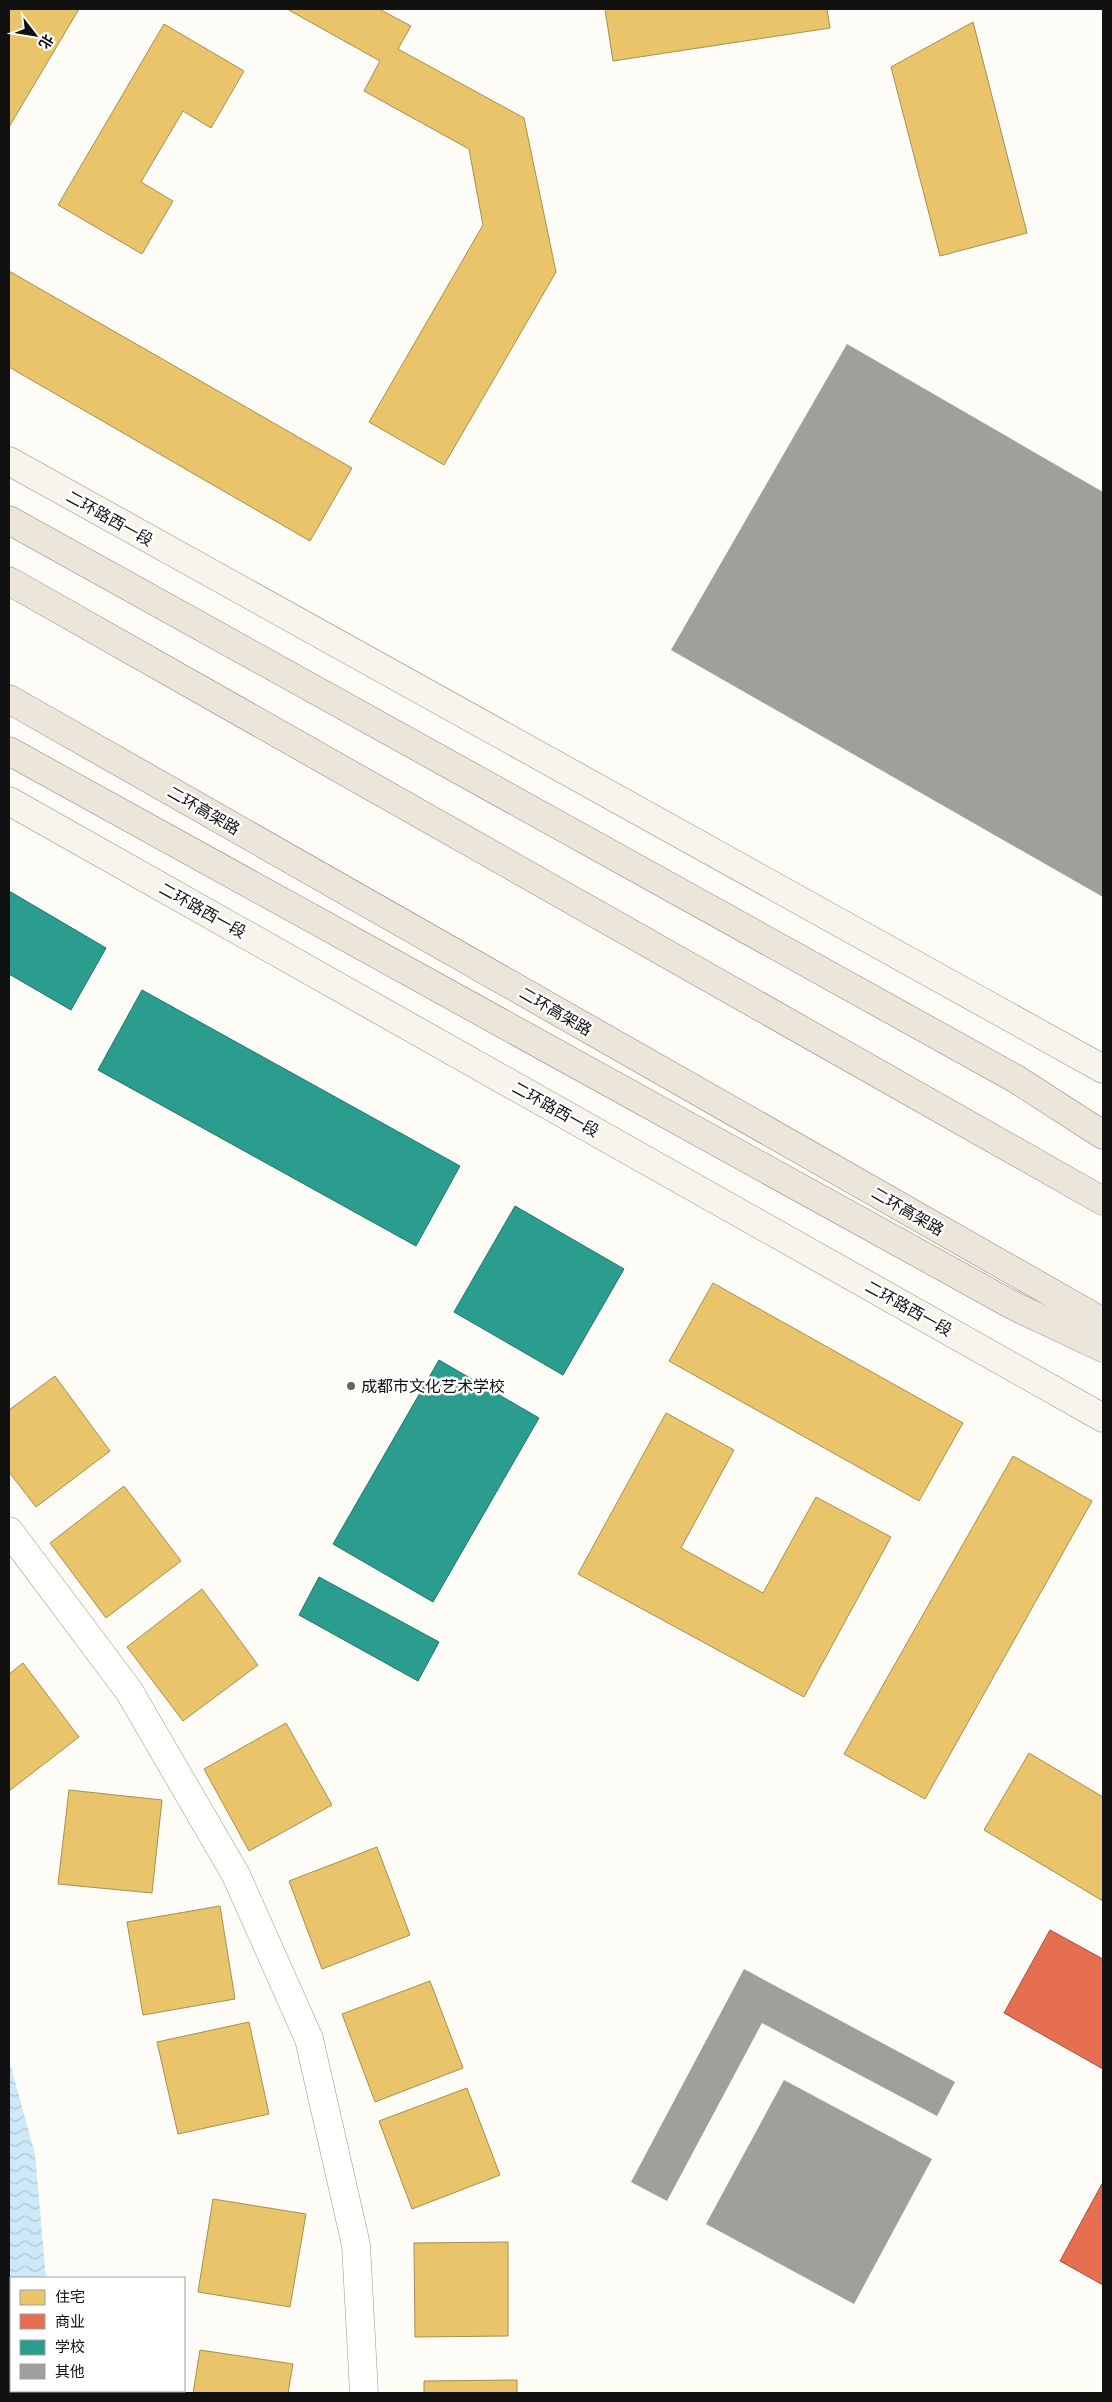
<svg xmlns="http://www.w3.org/2000/svg" width="1112" height="2402" font-family="Merriweather,'Noto Sans SC',serif">
  <style>
    .water { fill: url(#water-waves) }
    .homes { fill: #e9c46a; stroke: #a88e4f }
    .shops { fill: #e76f51; stroke: #a7533e }
    .schools { fill: #2a9d8f; stroke: #227369 }
    .building { fill: #a19f9c }
    .lines { fill: none; stroke-linecap: round; stroke-linejoin: round }
    .minor-casing { stroke: #979795; stroke-width: 29 }
    .secondary-casing { stroke: #8e8d8b; stroke-width: 29 }
    .trunk-casing { stroke: #858482; stroke-width: 29 }
    .minor { stroke: #fffffe; stroke-width: 28 }
    .secondary { stroke: #f6f4eb; stroke-width: 28 }
    .trunk { stroke: #ece5da; stroke-width: 28 }
    .poi-dot { fill: #646362; stroke: #fff; stroke-width: 2 }
    .labels { text-anchor: middle; stroke-width: 5; stroke-linejoin: round; paint-order: stroke }
    .street-label { font-size: 16px; fill: #111; stroke: #fff }
    .poi-label { font-size: 16px; fill: #111; stroke: #fff; text-anchor: start }
  </style>
  <defs>
    <pattern id="water-waves" width="16" height="10" patternUnits="userSpaceOnUse" patternTransform="scale(1.25)"><rect width="16" height="10" fill="#cde8f7"/><path d="M0 5q4-4 8 0t8 0" fill="none" stroke="#afc6d3"/></pattern>
  </defs>
  <rect width="100%" height="100%" fill="#fdfcf7"/>
  <polygon class="water" points="9,2060 35,2154 46,2278 11,2278 11,2391 47,2391 46,2393 9,2393"/>
  <g class="homes">
    <polygon points="9,9 79,9 9,127"/>
    <polygon points="287,9 379,9 411,26 398,49 524,118 556,272 444,465 369,422 483,225 469,149 364,91 380,61"/>
    <polygon points="605,9 827,9 830,28 613,61"/>
    <polygon points="973,22 1027,233 940,256 891,67"/>
    <polygon points="164,24 244,71 211,128 183,111 141,182 173,201 142,254 58,205"/>
    <polygon points="9,271 352,468 310,541 9,367"/>
    <polygon points="713,1283 963,1423 919,1501 669,1361"/>
    <polygon points="55,1376 110,1451 36,1507 9,1472 9,1410"/>
    <polygon points="666,1413 734,1450 681,1548 763,1593 816,1497 891,1537 804,1697 578,1574"/>
    <polygon points="1013,1456 1092,1501 925,1799 844,1754"/>
    <polygon points="124,1486 181,1561 106,1618 50,1543"/>
    <polygon points="202,1589 258,1665 183,1721 127,1647"/>
    <polygon points="23,1663 79,1737 9,1791 9,1674"/>
    <polygon points="286,1723 332,1805 249,1851 204,1769"/>
    <polygon points="1029,1753 1103,1797 1103,1901 984,1830"/>
    <polygon points="69,1790 162,1800 152,1893 58,1884"/>
    <polygon points="377,1847 410,1935 322,1969 289,1881"/>
    <polygon points="220,1906 235,1999 143,2015 127,1922"/>
    <polygon points="430,1981 463,2068 375,2102 342,2014"/>
    <polygon points="249,2022 269,2114 178,2134 157,2042"/>
    <polygon points="467,2088 500,2175 412,2209 379,2121"/>
    <polygon points="213,2199 306,2214 290,2307 198,2292"/>
    <polygon points="508,2242 508,2336 415,2337 414,2243"/>
    <polygon points="200,2350 293,2364 288,2393 193,2393"/>
    <polygon points="517,2380 517,2393 424,2393 424,2381"/>
  </g>
  <g class="shops">
    <polygon points="1050,1930 1103,1959 1103,2069 1004,2013"/>
    <polygon points="1103,2182 1103,2285 1060,2261"/>
  </g>
  <g class="schools">
    <polygon points="9,891 106,948 71,1010 9,974"/>
    <polygon points="142,990 460,1166 416,1246 98,1070"/>
    <polygon points="515,1206 624,1269 563,1375 454,1312"/>
    <polygon points="439,1360 539,1418 433,1602 333,1544"/>
    <polygon points="319,1577 439,1642 418,1681 299,1615"/>
  </g>
  <g class="building">
    <polygon points="847,344 1103,492 1103,897 671,650"/>
    <polygon points="744,1969 955,2082 937,2116 762,2023 667,2201 631,2182"/>
    <polygon points="784,2080 932,2159 854,2304 706,2224"/>
  </g>
  <g class="lines">
    <defs>
      <polyline id="minor" points="9,1531 129,1691 236,1875 309,2039 356,2245 364,2393"/>
      <g id="secondary">
        <polyline points="9,461 1103,1069"/>
        <polyline points="9,801 1103,1418"/>
      </g>
      <g id="trunk">
        <polyline points="9,520 1016,1079 1103,1135"/>
        <polyline points="9,581 1103,1201"/>
        <polyline points="9,699 1103,1322"/>
        <polyline points="9,751 1014,1306 1103,1348"/>
      </g>
    </defs>
    <use href="#minor" class="minor-casing"/>
    <use href="#secondary" class="secondary-casing"/>
    <use href="#trunk" class="trunk-casing"/>
    <use href="#minor" class="minor"/>
    <use href="#secondary" class="secondary"/>
    <use href="#trunk" class="trunk"/>
  </g>
  <circle class="poi-dot" cx="351" cy="1386" r="5"/>
  <g class="labels">
    <g class="street-label">
      <text transform="translate(110 518) rotate(29)" y="6">二环路西一段</text>
      <text transform="translate(204 810) rotate(30)" y="6">二环高架路</text>
      <text transform="translate(203 910) rotate(29)" y="6">二环路西一段</text>
      <text transform="translate(556 1011) rotate(30)" y="6">二环高架路</text>
      <text transform="translate(556 1109) rotate(29)" y="6">二环路西一段</text>
      <text transform="translate(908 1211) rotate(30)" y="6">二环高架路</text>
      <text transform="translate(909 1308) rotate(29)" y="6">二环路西一段</text>
    </g>
    <g class="poi-label">
      <text x="361" y="1392">成都市文化艺术学校</text>
    </g>
  </g>
  <rect width="1112" height="2402" fill="none" stroke="#111111" stroke-width="20"/>
  <rect x="10" y="2277" width="175" height="115" fill="#ffffff" stroke="#a0a0a0"/>
  <rect x="20" y="2290" width="25" height="15" fill="#e9c46a" stroke="#a0a0a0"/>
  <text x="55" y="2302" font-size="15" fill="#111111">住宅</text>
  <rect x="20" y="2314" width="25" height="15" fill="#e76f51" stroke="#a0a0a0"/>
  <text x="55" y="2327" font-size="15" fill="#111111">商业</text>
  <rect x="20" y="2340" width="25" height="15" fill="#2a9d8f" stroke="#a0a0a0"/>
  <text x="55" y="2352" font-size="15" fill="#111111">学校</text>
  <rect x="20" y="2364" width="25" height="15" fill="#a19f9c" stroke="#a0a0a0"/>
  <text x="55" y="2377" font-size="15" fill="#111111">其他</text>
  <g transform="translate(35 35) rotate(121)" stroke="#ffffff" stroke-width="4" paint-order="stroke">
  <path d="M0-4L9 19L0 12L-9 19Z" fill="#111111"/>
  <text y="-8" font-size="14" font-weight="bold" text-anchor="middle" fill="#111111">北</text>
  </g>
</svg>
